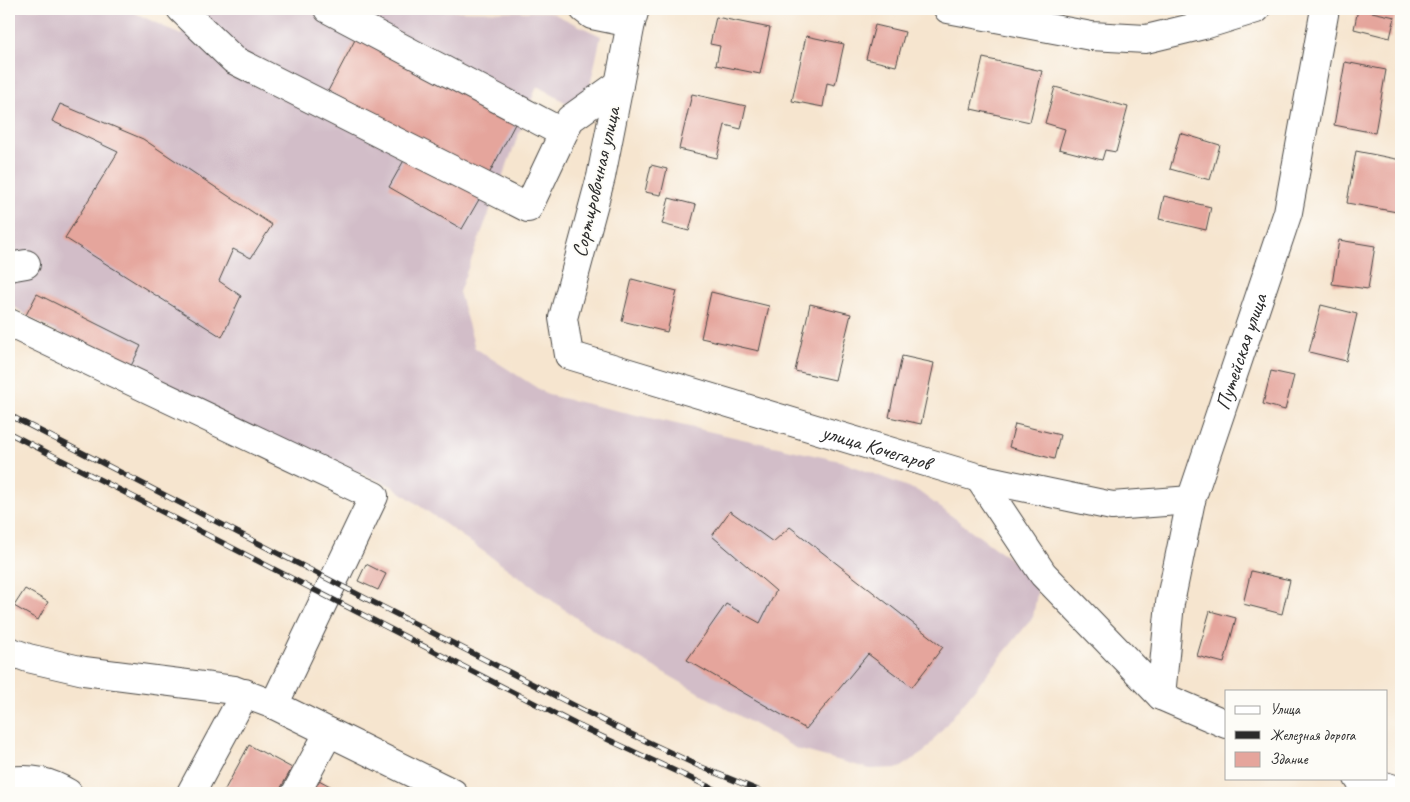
<svg xmlns="http://www.w3.org/2000/svg" width="1410" height="802" font-family="Caveat,sans-serif">
  <style>
    .industrial { fill: #d2bdc8 }
    .building { fill: #e5a59c }
    .lines { fill: none; stroke-linecap: round; stroke-linejoin: round }
    .minor-casing { stroke: #494744; stroke-width: 30 }
    .minor { stroke: #fff; stroke-width: 28 }
    .rail-casing { stroke: #2b2b2b; stroke-width: 5.5 }
    .rail { stroke: #fdfcf7; stroke-width: 4; stroke-dasharray: 11; stroke-linecap: butt }
    .labels { text-anchor: middle; stroke-width: 4; stroke-linejoin: round; paint-order: stroke }
    .street-label { font-size: 21px; fill: #2b2b2b; stroke: #fdfcf7 }
  </style>
  <rect width="100%" height="100%" fill="#fdfcf7"/>
  <filter id="ink" filterUnits="userSpaceOnUse"><feTurbulence type="fractalNoise" baseFrequency=".02" numOctaves="2"/><feDisplacementMap in="SourceGraphic" scale="10" xChannelSelector="R" yChannelSelector="G"/><feConvolveMatrix kernelMatrix="1 2 1 2 8 2 1 2 1" color-interpolation-filters="sRGB"/></filter>
  <filter id="wash" filterUnits="userSpaceOnUse"><feTurbulence type="fractalNoise" baseFrequency=".0096" numOctaves="4" result="noise"/><feDisplacementMap in="SourceGraphic" scale="20" xChannelSelector="R" yChannelSelector="G"/><feGaussianBlur stdDeviation="1.12" result="paint"/><feColorMatrix in="noise" values="0 0 0 0 0 0 0 0 0 0 0 0 0 0 0 0 0 1.4 0 .05"/><feComposite in="paint" operator="in"/></filter>
  <g filter="url(#wash)">
    <rect width="100%" height="100%" fill="#f6e5cf"/>
    <polygon class="industrial" points="9,9 127,9 181,35 200,9 422,9 426,11 550,12 601,36 584,113 537,86 459,292 475,348 548,395 840,461 918,491 1019,566 1038,588 1033,617 924,752 900,768 870,769 797,749 607,640 392,486 161,391 26,315 9,303"/>
    <g id="blocks">
      <g class="building">
        <polygon points="1358,9 1395,17 1390,38 1354,29"/>
        <polygon points="716,17 770,28 760,74 716,65 720,46 710,44"/>
        <polygon points="875,25 905,32 896,66 866,59"/>
        <polygon points="806,36 844,44 835,85 827,83 823,107 792,101"/>
        <polygon points="356,38 516,122 488,176 328,91"/>
        <polygon points="983,58 1042,71 1030,122 971,109"/>
        <polygon points="1345,62 1386,70 1375,133 1334,125"/>
        <polygon points="1055,87 1128,107 1116,152 1105,150 1102,160 1059,149 1065,129 1045,123"/>
        <polygon points="692,94 746,106 741,129 725,125 717,158 679,149"/>
        <polygon points="60,104 143,139 272,225 251,258 233,249 219,281 241,296 222,337 65,238 118,152 52,121"/>
        <polygon points="1180,133 1220,145 1210,180 1170,169"/>
        <polygon points="1356,151 1401,160 1401,188 1397,212 1347,203"/>
        <polygon points="407,155 481,196 462,229 389,187"/>
        <polygon points="651,165 667,169 661,195 645,192"/>
        <polygon points="1164,196 1211,207 1206,230 1159,219"/>
        <polygon points="669,198 696,205 689,231 662,224"/>
        <polygon points="1339,240 1375,246 1368,289 1332,284"/>
        <polygon points="632,279 677,291 667,332 622,321"/>
        <polygon points="711,292 769,306 759,351 701,338"/>
        <polygon points="37,294 141,346 131,366 26,315"/>
        <polygon points="810,304 851,314 835,380 795,371"/>
        <polygon points="1321,305 1357,314 1346,361 1309,352"/>
        <polygon points="902,356 934,363 921,424 889,417"/>
        <polygon points="1271,371 1294,376 1285,410 1263,404"/>
        <polygon points="1015,424 1060,435 1054,459 1009,447"/>
        <polygon points="730,511 773,542 790,527 943,647 912,687 868,654 806,729 687,660 726,604 760,623 776,591 712,536"/>
        <polygon points="366,564 386,574 378,590 358,581"/>
        <polygon points="1251,571 1290,580 1282,614 1243,604"/>
        <polygon points="25,589 48,602 38,620 14,606"/>
        <polygon points="1210,611 1236,618 1224,663 1197,656"/>
        <polygon points="249,745 292,768 278,793 223,793"/>
        <polygon points="317,779 343,793 309,793"/>
      </g>
    </g>
  </g>
  <g filter="url(#ink)">
    <use href="#blocks" fill-opacity="0" stroke="#494744" stroke-width="1"/>
    <g class="lines">
      <defs>
        <g id="minor">
          <polyline points="181,9 234,60 528,208 570,119 619,84"/>
          <polyline points="328,9 563,133"/>
          <polyline points="584,9 592,15 631,23"/>
          <path id="s1" d="M635 9 631 23 601 177 563 318 569 355 979 478 1112 506 1191 500"/>
          <polyline points="948,9 1091,36 1146,39 1204,25 1256,9"/>
          <polyline points="9,267 26,264"/>
          <polyline points="9,323 374,496 274,705"/>
          <polyline points="979,478 1043,574 1161,696 1226,724"/>
          <polyline points="9,651 28,658 84,671 234,690 274,705 453,793"/>
          <path id="s2" d="M1161 696 1170 603 1191 500 1288 212 1325 9"/>
          <polyline points="1358,778 1401,791"/>
          <path d="M9 781C32 778 48 781 68 793"/>
          <polyline points="191,793 245,693"/>
          <polyline points="296,793 329,732"/>
        </g>
      </defs>
      <use href="#minor" class="minor-casing"/>
      <use href="#minor" class="minor"/>
      <defs>
        <g id="rail">
          <polyline points="9,415 614,726 699,766 765,793"/>
          <polyline points="9,433 575,724 722,793"/>
        </g>
      </defs>
      <use href="#rail" class="rail-casing"/>
      <use href="#rail" class="rail"/>
    </g>
  </g>
  <g class="labels">
    <g class="street-label">
      <text transform="translate(596 182) rotate(-77)" y="7">Сортировочная улица</text>
      <text dy="7" stroke="none"><textPath href="#s2" startOffset="355">Путейская улица</textPath></text>
      <text dy="7" stroke="none"><textPath href="#s1" startOffset="676">улица Кочегаров</textPath></text>
    </g>
  </g>
  <rect width="1410" height="802" fill="none" stroke="#fdfcf7" stroke-width="30"/>
  <rect x="1225" y="690" width="162" height="90" fill="#fdfcf7" stroke="#a9a8a5"/>
  <rect x="1235" y="706" width="25" height="8" fill="#ffffff" stroke="#a9a8a5"/>
  <text x="1270" y="714" font-size="15" fill="#2b2b2b">Улица</text>
  <rect x="1235" y="731" width="25" height="8" fill="#2b2b2b" stroke="#a9a8a5"/>
  <text x="1270" y="740" font-size="15" fill="#2b2b2b">Железная дорога</text>
  <rect x="1235" y="752" width="25" height="15" fill="#e5a59c" stroke="#a9a8a5"/>
  <text x="1270" y="764" font-size="15" fill="#2b2b2b">Здание</text>
</svg>
